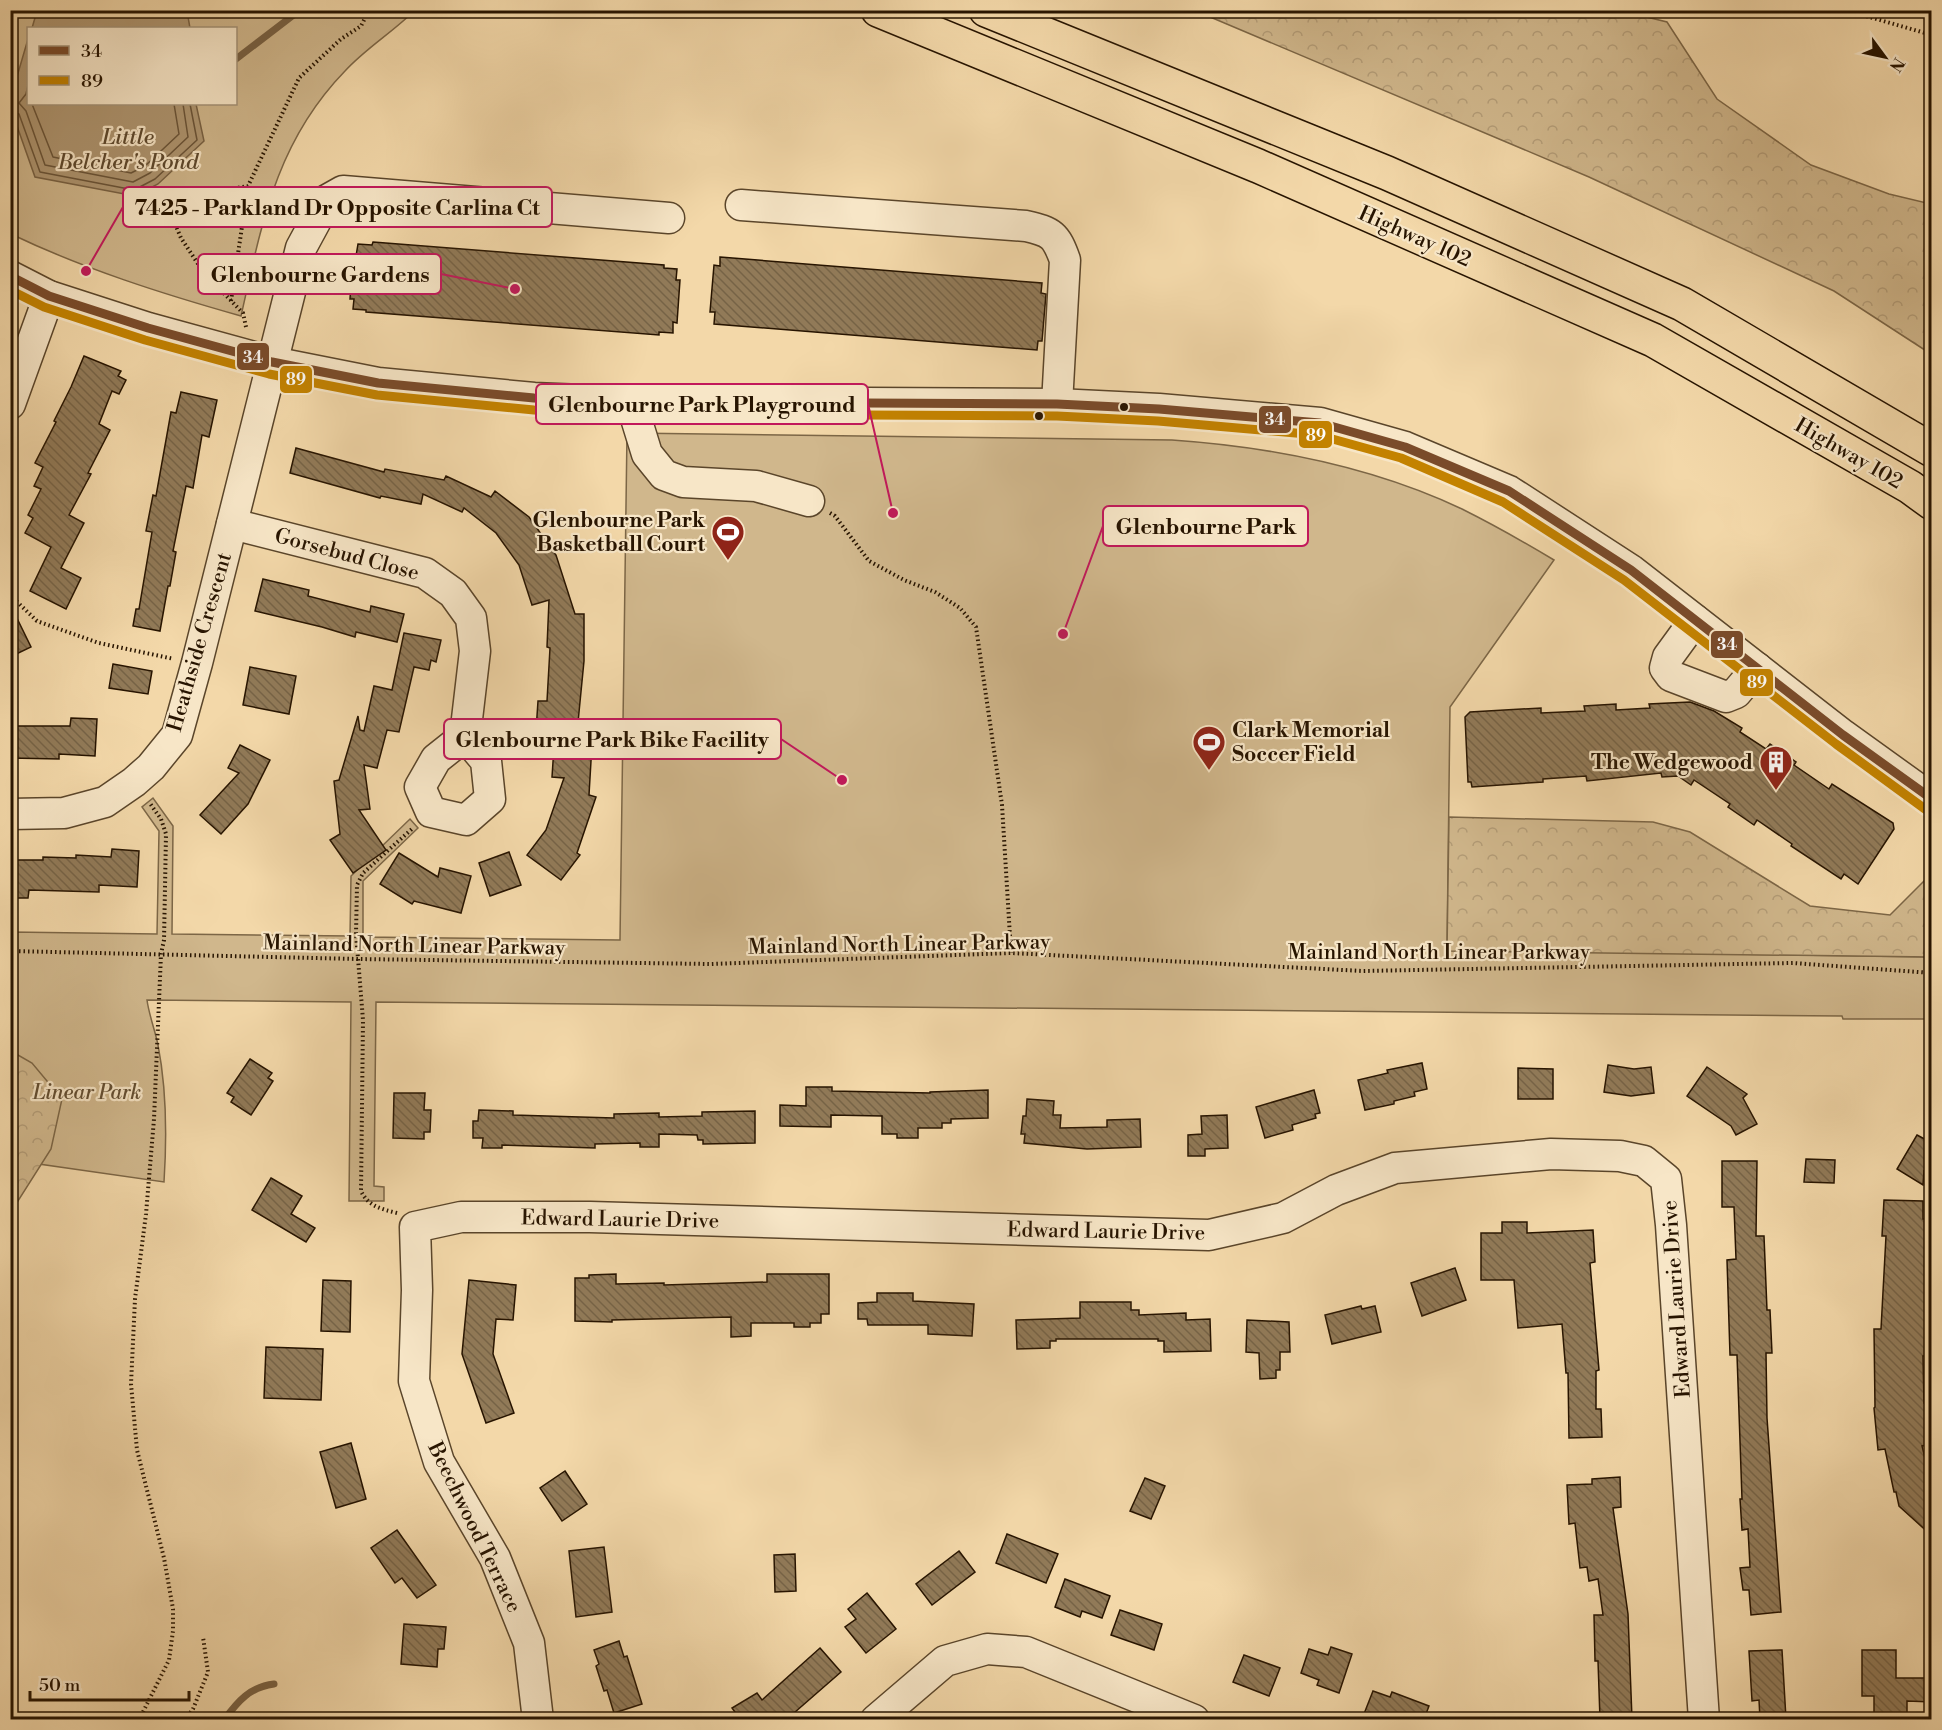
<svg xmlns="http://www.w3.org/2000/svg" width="1942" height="1730" font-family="'Libre Bodoni',serif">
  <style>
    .green { fill: #d0b78c; stroke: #7c6646; stroke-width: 1.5; fill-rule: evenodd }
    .forest { fill: url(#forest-crowns); stroke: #7c6646; stroke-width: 1.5 }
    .water { fill: #ae9570; stroke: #786143; stroke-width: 1.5 }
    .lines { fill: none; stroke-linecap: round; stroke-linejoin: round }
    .shore { stroke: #6a5438; stroke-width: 1.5 }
    .stream { stroke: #786143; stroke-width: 7 }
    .building { fill: url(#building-back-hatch); stroke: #271400; stroke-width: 1.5 }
    .minor-casing { stroke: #5a452a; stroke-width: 33 }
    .highway-casing { stroke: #271400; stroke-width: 36 }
    .path { stroke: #271400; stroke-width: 4; stroke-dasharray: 1.5 3; stroke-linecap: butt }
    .minor { stroke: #f7e6c7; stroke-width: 30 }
    .highway { stroke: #f3d8a9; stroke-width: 33 }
    .bus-1-casing { stroke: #f7e6c7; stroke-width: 14 }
    .bus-2-casing { stroke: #f7e6c7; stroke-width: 14 }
    .bus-1 { stroke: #7a4b2a; stroke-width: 9 }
    .bus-2 { stroke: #c38200; stroke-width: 9 }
    .bus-dot { fill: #271400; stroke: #f7e6c7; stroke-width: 2 }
    .labels { text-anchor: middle; stroke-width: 4.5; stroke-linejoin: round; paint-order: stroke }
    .street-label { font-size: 21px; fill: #271400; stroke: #f7e6c7 }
    .poi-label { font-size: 21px; font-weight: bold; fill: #271400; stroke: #f7e6c7; text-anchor: end }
    .park-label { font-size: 21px; font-style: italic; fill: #624d31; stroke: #f7e6c7 }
    .water-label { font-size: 22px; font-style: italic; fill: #5d482d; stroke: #f7e6c7 }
    .leader { fill: none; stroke: #c2185b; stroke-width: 2 }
    .callout-dot { fill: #c2185b; stroke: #f7e6c7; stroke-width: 2 }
    .callout { fill: #f7e6c7; stroke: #c2185b; stroke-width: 2 }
    .callout-label { font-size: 22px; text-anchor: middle; font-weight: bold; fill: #271400 }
    .line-badge { stroke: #f7e6c7; stroke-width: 2 }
    .badge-label { font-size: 16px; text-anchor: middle; font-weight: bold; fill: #fff }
  </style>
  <defs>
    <pattern id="forest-crowns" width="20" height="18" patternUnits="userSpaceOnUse" patternTransform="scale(1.5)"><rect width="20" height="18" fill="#d0b78c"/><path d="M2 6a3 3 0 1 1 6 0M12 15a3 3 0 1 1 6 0" fill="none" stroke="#b39c77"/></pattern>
    <pattern id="building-back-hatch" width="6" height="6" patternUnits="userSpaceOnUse" patternTransform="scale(1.5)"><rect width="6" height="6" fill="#917a58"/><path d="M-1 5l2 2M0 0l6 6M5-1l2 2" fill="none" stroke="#766346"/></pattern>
  </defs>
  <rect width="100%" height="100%" fill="#f3d8a9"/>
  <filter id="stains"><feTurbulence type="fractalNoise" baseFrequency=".00333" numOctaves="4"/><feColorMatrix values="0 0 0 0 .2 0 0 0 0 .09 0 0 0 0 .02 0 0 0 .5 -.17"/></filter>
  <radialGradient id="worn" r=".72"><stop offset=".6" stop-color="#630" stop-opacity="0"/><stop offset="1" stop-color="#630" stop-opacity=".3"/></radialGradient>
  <g class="green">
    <path d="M11 11H414C393 32 366 48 345 71 276 142 262 223 241 316 163 294 84 269 11 234ZM28 28H236V104H28Z"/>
    <path d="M627 433 1172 440C1273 447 1371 466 1462 509 1494 525 1524 542 1554 560L1450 707 1447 950 1931 957V1019H1843L1842 1016 376 1002 374 1186 384 1187V1201H349L351 1002 147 1000C149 1015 155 1030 158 1045 167 1091 167 1136 164 1182L11 1160V932L157 934 159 831 142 807 153 798 173 826 172 934 350 936 351 876 410 819 418 828 363 881V937L620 940Z"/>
  </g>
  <g class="forest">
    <polygon points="1432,11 1439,13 1451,10 1618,10 1667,22 1717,99 1811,165 1889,194 1931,204 1931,354 1834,291 1589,177 1196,11"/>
    <polygon points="1449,817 1653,822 1690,832 1810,906 1890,915 1931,874 1931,957 1447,951"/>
    <polygon points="11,1051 32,1063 62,1099 51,1149 11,1212"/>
  </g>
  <g class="water">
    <polygon points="37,11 187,11 190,28 32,28"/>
    <polygon points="28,39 28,104 196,104 204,141 158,184 135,196 35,177 11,109 11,97"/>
  </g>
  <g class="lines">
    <g class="shore">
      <polyline points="28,85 26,94 19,103 26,111 45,165 133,182 150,173 188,137 183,104"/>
      <polyline points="32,104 53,157 131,173 145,166 179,134 174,104"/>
      <polyline points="10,110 19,114 40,172 134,190 155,179 197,140 190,104"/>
    </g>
    <g class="stream">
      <polyline points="236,59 300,10"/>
      <path d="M224 1720C238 1701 250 1687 274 1684"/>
    </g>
  </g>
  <g class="building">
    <polygon points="373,242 664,265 664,268 677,269 676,280 680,280 677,323 673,322 673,333 659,332 659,335 366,312 366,310 353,309 354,299 350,299 353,255 356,256 358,244 372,245"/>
    <polygon points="720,257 1042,283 1041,293 1046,294 1042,341 1038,341 1037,350 714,324 715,312 710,312 714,265 720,266"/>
    <polygon points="84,356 121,371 118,376 126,380 119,394 112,391 99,424 110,430 88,473 91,474 69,515 84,523 61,568 81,578 66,609 30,591 51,547 25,533 33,518 28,515 41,489 34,486 43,467 35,463 56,422 54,421 71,387"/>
    <polygon points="181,392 217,400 209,437 202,435 193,488 186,486 173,551 176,552 170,586 168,586 160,631 133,626 136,609 139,609 152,532 146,531 153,495 156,496 171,412 176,413"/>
    <polygon points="296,448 384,472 385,469 444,480 446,476 491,497 495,491 529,517 556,555 575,614 584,614 584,661 576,743 592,744 589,795 596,797 577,853 580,855 561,880 527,855 546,830 564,778 552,777 555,732 536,731 538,701 547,701 550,648 547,647 549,600 532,605 519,565 496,533 464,508 462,512 423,494 421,504 381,496 380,498 290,473"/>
    <polygon points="263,579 309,590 308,596 370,612 371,606 404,614 397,642 356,632 355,637 322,627 255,611"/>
    <polygon points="10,604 31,647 10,657"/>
    <polygon points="404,633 441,640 436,662 431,660 429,670 414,667 399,732 387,730 377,768 364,765 370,809 359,810 386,850 353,873 330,840 340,834 334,781 339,780 358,716 360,730 364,731 374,686 392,690"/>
    <polygon points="113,664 152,671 148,694 109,688"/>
    <polygon points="250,667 296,676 289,714 243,705"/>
    <polygon points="1690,702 1714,711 1742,728 1740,732 1766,749 1770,744 1796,762 1794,765 1829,789 1832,784 1893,823 1894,829 1858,884 1844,874 1841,879 1791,846 1792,844 1757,820 1754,825 1728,807 1730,804 1694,780 1691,785 1678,776 1662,777 1661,773 1587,781 1586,776 1543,779 1543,782 1472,787 1471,782 1468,782 1465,717 1470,712 1541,708 1541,713 1585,711 1584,706 1616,704 1616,710 1650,708 1649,704"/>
    <polygon points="71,718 97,719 95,756 59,754 59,759 10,758 10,726 70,726"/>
    <polygon points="240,745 270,760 248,804 221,834 200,815 239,773 228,768"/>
    <polygon points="112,849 139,851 137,887 99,885 99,892 29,890 28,898 10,898 10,860 43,860 43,857 76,858 76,855 111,857"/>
    <polygon points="509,852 521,885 490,896 479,863"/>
    <polygon points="399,853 438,877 440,868 471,876 461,913 414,901 412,904 380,884"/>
    <polygon points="250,1059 272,1073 268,1078 273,1081 251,1115 231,1102 234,1097 227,1093"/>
    <polygon points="1422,1063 1427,1089 1414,1092 1415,1096 1394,1101 1394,1104 1365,1110 1358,1080 1388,1073 1387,1070"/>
    <polygon points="1608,1065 1634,1069 1651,1067 1654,1093 1631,1096 1604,1092"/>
    <polygon points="1707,1067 1747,1094 1743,1098 1757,1124 1736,1135 1731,1126 1687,1096"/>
    <polygon points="1518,1068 1553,1069 1553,1099 1518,1099"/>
    <polygon points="806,1087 832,1087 832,1091 930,1093 930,1092 988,1090 988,1118 951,1119 951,1123 942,1123 942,1128 918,1128 918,1138 897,1138 897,1134 882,1134 882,1116 831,1115 831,1127 780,1126 780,1105 806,1106"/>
    <polygon points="1314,1090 1320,1113 1315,1114 1316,1118 1292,1125 1293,1130 1265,1138 1256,1107"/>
    <polygon points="394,1093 425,1093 424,1110 431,1110 430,1132 424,1132 424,1139 393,1138"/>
    <polygon points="1027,1099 1054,1101 1053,1115 1061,1115 1060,1128 1107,1127 1107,1120 1140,1119 1141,1147 1087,1149 1024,1143 1025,1134 1021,1134 1023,1116 1026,1116"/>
    <polygon points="479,1110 513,1111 513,1115 614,1118 614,1114 659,1113 659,1117 702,1116 702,1112 755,1111 755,1143 703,1144 703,1140 698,1140 697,1135 659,1134 659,1147 640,1147 640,1143 595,1144 595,1148 502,1145 502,1148 482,1148 483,1138 473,1138 473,1121 478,1121"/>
    <polygon points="1227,1115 1228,1148 1205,1149 1205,1156 1188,1156 1188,1135 1202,1134 1201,1116"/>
    <polygon points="1917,1135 1932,1143 1932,1176 1924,1171 1923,1185 1897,1169"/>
    <polygon points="1806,1159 1835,1160 1834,1183 1804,1182"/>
    <polygon points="1722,1161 1757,1161 1756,1236 1764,1236 1767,1310 1770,1310 1772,1353 1766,1353 1767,1418 1781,1612 1751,1615 1749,1590 1743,1590 1740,1568 1750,1567 1748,1529 1742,1530 1740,1499 1742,1499 1737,1355 1730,1355 1727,1260 1736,1259 1734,1207 1722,1207"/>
    <polygon points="271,1178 302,1196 291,1214 315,1228 306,1242 252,1210"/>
    <polygon points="1884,1200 1923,1201 1923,1219 1932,1219 1929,1282 1932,1282 1932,1356 1923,1356 1924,1403 1932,1402 1932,1437 1928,1438 1929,1445 1922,1446 1932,1487 1932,1536 1899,1506 1896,1492 1894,1492 1885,1449 1878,1450 1874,1408 1875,1407 1874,1329 1881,1329 1886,1236 1882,1236"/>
    <polygon points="1502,1222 1527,1222 1527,1233 1593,1230 1595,1262 1590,1263 1599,1370 1596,1371 1596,1409 1601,1409 1602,1437 1569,1438 1568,1373 1566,1373 1562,1324 1518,1328 1514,1280 1481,1280 1481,1233 1502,1233"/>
    <polygon points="1455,1268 1466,1300 1422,1316 1411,1283"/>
    <polygon points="616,1274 616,1284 664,1283 664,1285 767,1282 767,1274 829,1274 829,1314 821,1314 821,1323 810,1323 810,1327 794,1327 794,1323 751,1323 751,1336 731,1337 731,1317 612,1320 612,1322 575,1321 575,1278 589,1278 589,1275"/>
    <polygon points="323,1280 351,1281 350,1332 321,1331"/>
    <polygon points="469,1280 516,1285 513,1320 496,1319 493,1354 514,1413 486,1423 462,1354"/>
    <polygon points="877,1293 913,1293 913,1301 974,1304 972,1336 928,1334 928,1325 868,1325 867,1319 858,1319 858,1303 877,1302"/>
    <polygon points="1080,1302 1131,1302 1131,1310 1139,1310 1139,1315 1186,1313 1186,1320 1210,1319 1211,1351 1164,1352 1164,1341 1158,1341 1158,1339 1056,1339 1056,1341 1050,1341 1050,1348 1017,1349 1016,1320 1080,1318"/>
    <polygon points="1361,1306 1362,1309 1375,1306 1381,1332 1332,1344 1325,1315"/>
    <polygon points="1247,1320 1289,1322 1290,1352 1280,1352 1280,1370 1276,1370 1276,1378 1260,1379 1259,1353 1246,1352"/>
    <polygon points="266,1347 323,1349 321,1400 264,1398"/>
    <polygon points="351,1443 366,1499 336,1508 320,1452"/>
    <polygon points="565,1471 587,1504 562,1521 540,1488"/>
    <polygon points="1620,1477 1621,1507 1613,1508 1628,1614 1632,1719 1600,1719 1598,1661 1595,1661 1594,1615 1603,1615 1598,1579 1589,1581 1587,1567 1580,1568 1575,1523 1569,1524 1567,1485 1592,1484 1592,1479"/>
    <polygon points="1145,1478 1165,1486 1151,1519 1130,1511"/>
    <polygon points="397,1530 436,1585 417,1598 402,1578 395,1583 371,1548"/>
    <polygon points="1007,1534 1058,1554 1046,1583 996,1563"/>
    <polygon points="604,1547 612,1612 576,1617 569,1551"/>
    <polygon points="959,1551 975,1572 932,1605 916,1584"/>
    <polygon points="795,1554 796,1591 775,1592 774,1555"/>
    <polygon points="1065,1579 1110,1596 1102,1618 1082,1611 1080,1617 1055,1607"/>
    <polygon points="867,1593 896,1629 866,1653 845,1627 856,1619 848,1609"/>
    <polygon points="1120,1610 1162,1624 1154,1650 1111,1635"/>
    <polygon points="404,1624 446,1627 444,1649 438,1649 437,1667 401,1664"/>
    <polygon points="619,1641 624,1657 627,1656 642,1704 614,1713 607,1690 604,1691 596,1666 599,1664 594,1650"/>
    <polygon points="1331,1647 1352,1654 1339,1693 1317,1685 1319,1680 1301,1673 1309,1649 1328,1655"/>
    <polygon points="820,1648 841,1672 787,1719 740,1719 732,1708 757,1693 762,1700"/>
    <polygon points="1782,1650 1786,1719 1760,1719 1759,1700 1752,1701 1749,1651"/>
    <polygon points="1862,1650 1896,1650 1896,1678 1932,1678 1932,1702 1907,1701 1907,1714 1874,1714 1874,1696 1862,1696"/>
    <polygon points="1244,1655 1280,1668 1269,1696 1233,1682"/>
    <polygon points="1373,1691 1390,1697 1392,1692 1429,1706 1424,1719 1362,1719"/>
  </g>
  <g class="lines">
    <defs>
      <g id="minor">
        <path d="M741 205 1026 226C1052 232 1056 235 1065 260L1057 404"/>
        <polyline points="10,276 49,296 148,328 272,362 378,383 534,398 631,402 1057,404 1159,409 1320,423 1405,447 1509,491 1631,570 1843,735 1932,799"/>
        <polyline points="631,402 647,454 664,475 683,482 756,486 809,501"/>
        <polyline points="10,404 49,296"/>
        <polyline points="232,524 425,573 453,593 471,618 475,651 465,736 486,761 490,799 466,820 431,812 420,787 436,759 465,736"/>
        <polyline points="1695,620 1668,657 1665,668 1671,676 1726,697 1736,693 1757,668"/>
        <polyline points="10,814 64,813 105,802 134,782 151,767 177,735 197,663 301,248 327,200 343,191 669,218"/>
        <polyline points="538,1720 529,1643 495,1558 439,1462 414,1381 417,1290 415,1227 461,1217 590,1217 1209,1235 1283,1218 1336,1190 1395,1168 1551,1154 1620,1156 1644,1161 1666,1179 1671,1225 1704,1720"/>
        <polyline points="876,1720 945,1661 987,1649 1026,1652 1194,1720"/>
      </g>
      <g id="highway">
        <polyline points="878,10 1258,166 1653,340 1910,487 1932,503"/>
        <polyline points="986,10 1387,173 1682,304 1932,450"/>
      </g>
    </defs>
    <use href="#minor" class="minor-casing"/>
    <use href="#highway" class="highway-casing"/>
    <g class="path">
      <polyline points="1845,10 1932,35"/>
      <polyline points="231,301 248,186"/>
      <path d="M246 327 243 313 204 273 181 238 169 210C192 193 220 191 248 186L299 78 341 39 361 26 369 10"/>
      <polyline points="830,513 835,516 869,561 904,580 935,592 960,608 976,627 1002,805 1011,953"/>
      <polyline points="10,595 37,621 99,643 174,659"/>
      <polyline points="10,951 358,959 711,964 1011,953 1363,971 1793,963 1932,973"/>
      <path d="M397 1213C381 1209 368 1206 361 1191L363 1020 356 934 357 885 363 873 412 829"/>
      <polyline points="139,1720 169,1660 173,1631 173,1609 164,1558 137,1450 131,1384 135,1299 146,1214 154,1119 161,954 164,940 166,834 161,819 149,802"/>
      <polyline points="185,1720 193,1709 208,1672 203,1637"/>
    </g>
    <use href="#minor" class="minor"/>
    <use href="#highway" class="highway"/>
    <defs>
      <polyline id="bus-1" points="10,276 49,296 148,328 272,362 378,383 534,398 631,402 1057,404 1159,409 1320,423 1405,447 1509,491 1631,570 1843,735 1932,799"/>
      <polyline id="bus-2" points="10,290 44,307 145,340 269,374 377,395 534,410 631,414 1057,416 1158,421 1318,435 1401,458 1503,502 1624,580 1836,744 1925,809"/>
    </defs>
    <use href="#bus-1" class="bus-1-casing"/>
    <use href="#bus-2" class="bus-2-casing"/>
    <use href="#bus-1" class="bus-1"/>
    <use href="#bus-2" class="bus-2"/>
  </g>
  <defs>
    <symbol id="stadium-pin" viewBox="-11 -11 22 30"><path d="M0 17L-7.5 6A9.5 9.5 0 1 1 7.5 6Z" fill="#8f2418" stroke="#f7e6c7"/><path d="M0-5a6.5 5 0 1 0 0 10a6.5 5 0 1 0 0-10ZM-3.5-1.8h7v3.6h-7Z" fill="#fff"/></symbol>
    <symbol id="building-pin" viewBox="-11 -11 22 30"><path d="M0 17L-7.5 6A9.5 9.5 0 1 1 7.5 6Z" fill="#8f2418" stroke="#f7e6c7"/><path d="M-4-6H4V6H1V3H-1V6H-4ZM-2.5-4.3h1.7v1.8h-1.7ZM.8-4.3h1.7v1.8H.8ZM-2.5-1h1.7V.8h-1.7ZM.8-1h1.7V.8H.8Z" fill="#fff"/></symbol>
  </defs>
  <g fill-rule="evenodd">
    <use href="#stadium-pin" x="709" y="513" width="38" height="52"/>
    <use href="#stadium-pin" x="1190" y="723" width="38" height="52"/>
    <use href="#building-pin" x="1757" y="743" width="38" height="52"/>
  </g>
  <g class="bus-dot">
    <circle cx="1124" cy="407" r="5"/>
    <circle cx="1039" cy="416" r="5"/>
  </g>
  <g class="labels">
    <g class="street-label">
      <text transform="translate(1415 236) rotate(24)" y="7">Highway 102</text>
      <text transform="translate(1849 453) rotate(30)" y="7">Highway 102</text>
      <text transform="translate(347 554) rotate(15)" y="7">Gorsebud Close</text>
      <text transform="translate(199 642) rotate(-74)" y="7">Heathside Crescent</text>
      <text transform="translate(899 944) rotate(-1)" y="7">Mainland North Linear Parkway</text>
      <text transform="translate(414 945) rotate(1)" y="7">Mainland North Linear Parkway</text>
      <text x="1439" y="959">Mainland North Linear Parkway</text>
      <text transform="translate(620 1219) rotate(1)" y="7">Edward Laurie Drive</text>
      <text transform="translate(1106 1231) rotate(1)" y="7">Edward Laurie Drive</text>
      <text transform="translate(1676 1299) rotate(-94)" y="7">Edward Laurie Drive</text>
      <text transform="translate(475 1527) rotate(64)" y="7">Beechwood Terrace</text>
    </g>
    <g class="poi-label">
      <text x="705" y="527">Glenbourne Park<tspan x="705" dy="24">Basketball Court</tspan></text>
      <text x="1232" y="737" text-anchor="start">Clark Memorial<tspan x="1232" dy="24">Soccer Field</tspan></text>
      <text x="1753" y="769">The Wedgewood</text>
    </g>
    <g class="park-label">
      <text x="87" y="1099">Linear Park</text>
    </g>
    <g class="water-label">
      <text x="128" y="144">Little<tspan x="128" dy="25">Belcher's Pond</tspan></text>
    </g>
  </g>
  <path class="leader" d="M86 271L123 207M515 289L441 274M893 513L868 404M1063 634L1103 526M842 780L781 739"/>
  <g class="callout-dot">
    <circle cx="86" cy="271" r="6"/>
    <circle cx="515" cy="289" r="6"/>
    <circle cx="893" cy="513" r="6"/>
    <circle cx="1063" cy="634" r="6"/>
    <circle cx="842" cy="780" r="6"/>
  </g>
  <g class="callout">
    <rect x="123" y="187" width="429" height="40" rx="6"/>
    <rect x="198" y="254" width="243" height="40" rx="6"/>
    <rect x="536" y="384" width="332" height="40" rx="6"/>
    <rect x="1103" y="506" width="205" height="40" rx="6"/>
    <rect x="444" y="719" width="337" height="40" rx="6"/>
  </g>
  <g class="callout-label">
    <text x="337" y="215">7425 - Parkland Dr Opposite Carlina Ct</text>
    <text x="320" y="282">Glenbourne Gardens</text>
    <text x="702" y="412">Glenbourne Park Playground</text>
    <text x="1206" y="534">Glenbourne Park</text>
    <text x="612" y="747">Glenbourne Park Bike Facility</text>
  </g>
  <g class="line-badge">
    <rect x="236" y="342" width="34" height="29" rx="6" fill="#7a4b2a"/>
    <rect x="279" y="365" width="34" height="29" rx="6" fill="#c38200"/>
    <rect x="1258" y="405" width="34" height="29" rx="6" fill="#7a4b2a"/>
    <rect x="1298" y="420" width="35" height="29" rx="6" fill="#c38200"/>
    <rect x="1710" y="630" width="34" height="29" rx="6" fill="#7a4b2a"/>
    <rect x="1739" y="668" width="35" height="29" rx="6" fill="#c38200"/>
  </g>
  <g class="badge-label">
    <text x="253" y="363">34</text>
    <text x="296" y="385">89</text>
    <text x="1275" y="425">34</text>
    <text x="1316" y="441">89</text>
    <text x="1727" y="650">34</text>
    <text x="1757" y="688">89</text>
  </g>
  <rect width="1942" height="1730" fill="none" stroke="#f3d8a9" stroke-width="36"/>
  <rect x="12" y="12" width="1918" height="1706" fill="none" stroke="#271400" stroke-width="3"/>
  <rect x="18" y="18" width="1906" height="1694" fill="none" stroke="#271400" stroke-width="1.5"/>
  <rect x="27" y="27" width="210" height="78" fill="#f7e6c7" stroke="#a49277" stroke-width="1.5"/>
  <rect x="39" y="46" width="30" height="9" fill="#7a4b2a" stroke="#a49277" stroke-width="1.5"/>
  <text x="81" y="57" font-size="18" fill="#271400">34</text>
  <rect x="39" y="76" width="30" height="9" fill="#c38200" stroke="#a49277" stroke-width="1.5"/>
  <text x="81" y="87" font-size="18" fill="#271400">89</text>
  <g transform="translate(1885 57) rotate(123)" stroke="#f7e6c7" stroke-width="4.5" paint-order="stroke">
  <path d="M0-4.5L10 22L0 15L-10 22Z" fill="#271400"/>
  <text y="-9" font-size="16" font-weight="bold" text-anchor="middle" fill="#271400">N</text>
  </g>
  <path d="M30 1691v9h159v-9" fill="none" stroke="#271400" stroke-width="3"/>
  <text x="39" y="1691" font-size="18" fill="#271400" stroke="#f7e6c7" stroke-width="4.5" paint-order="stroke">50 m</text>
  <rect width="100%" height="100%" filter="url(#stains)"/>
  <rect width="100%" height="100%" fill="url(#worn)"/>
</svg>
